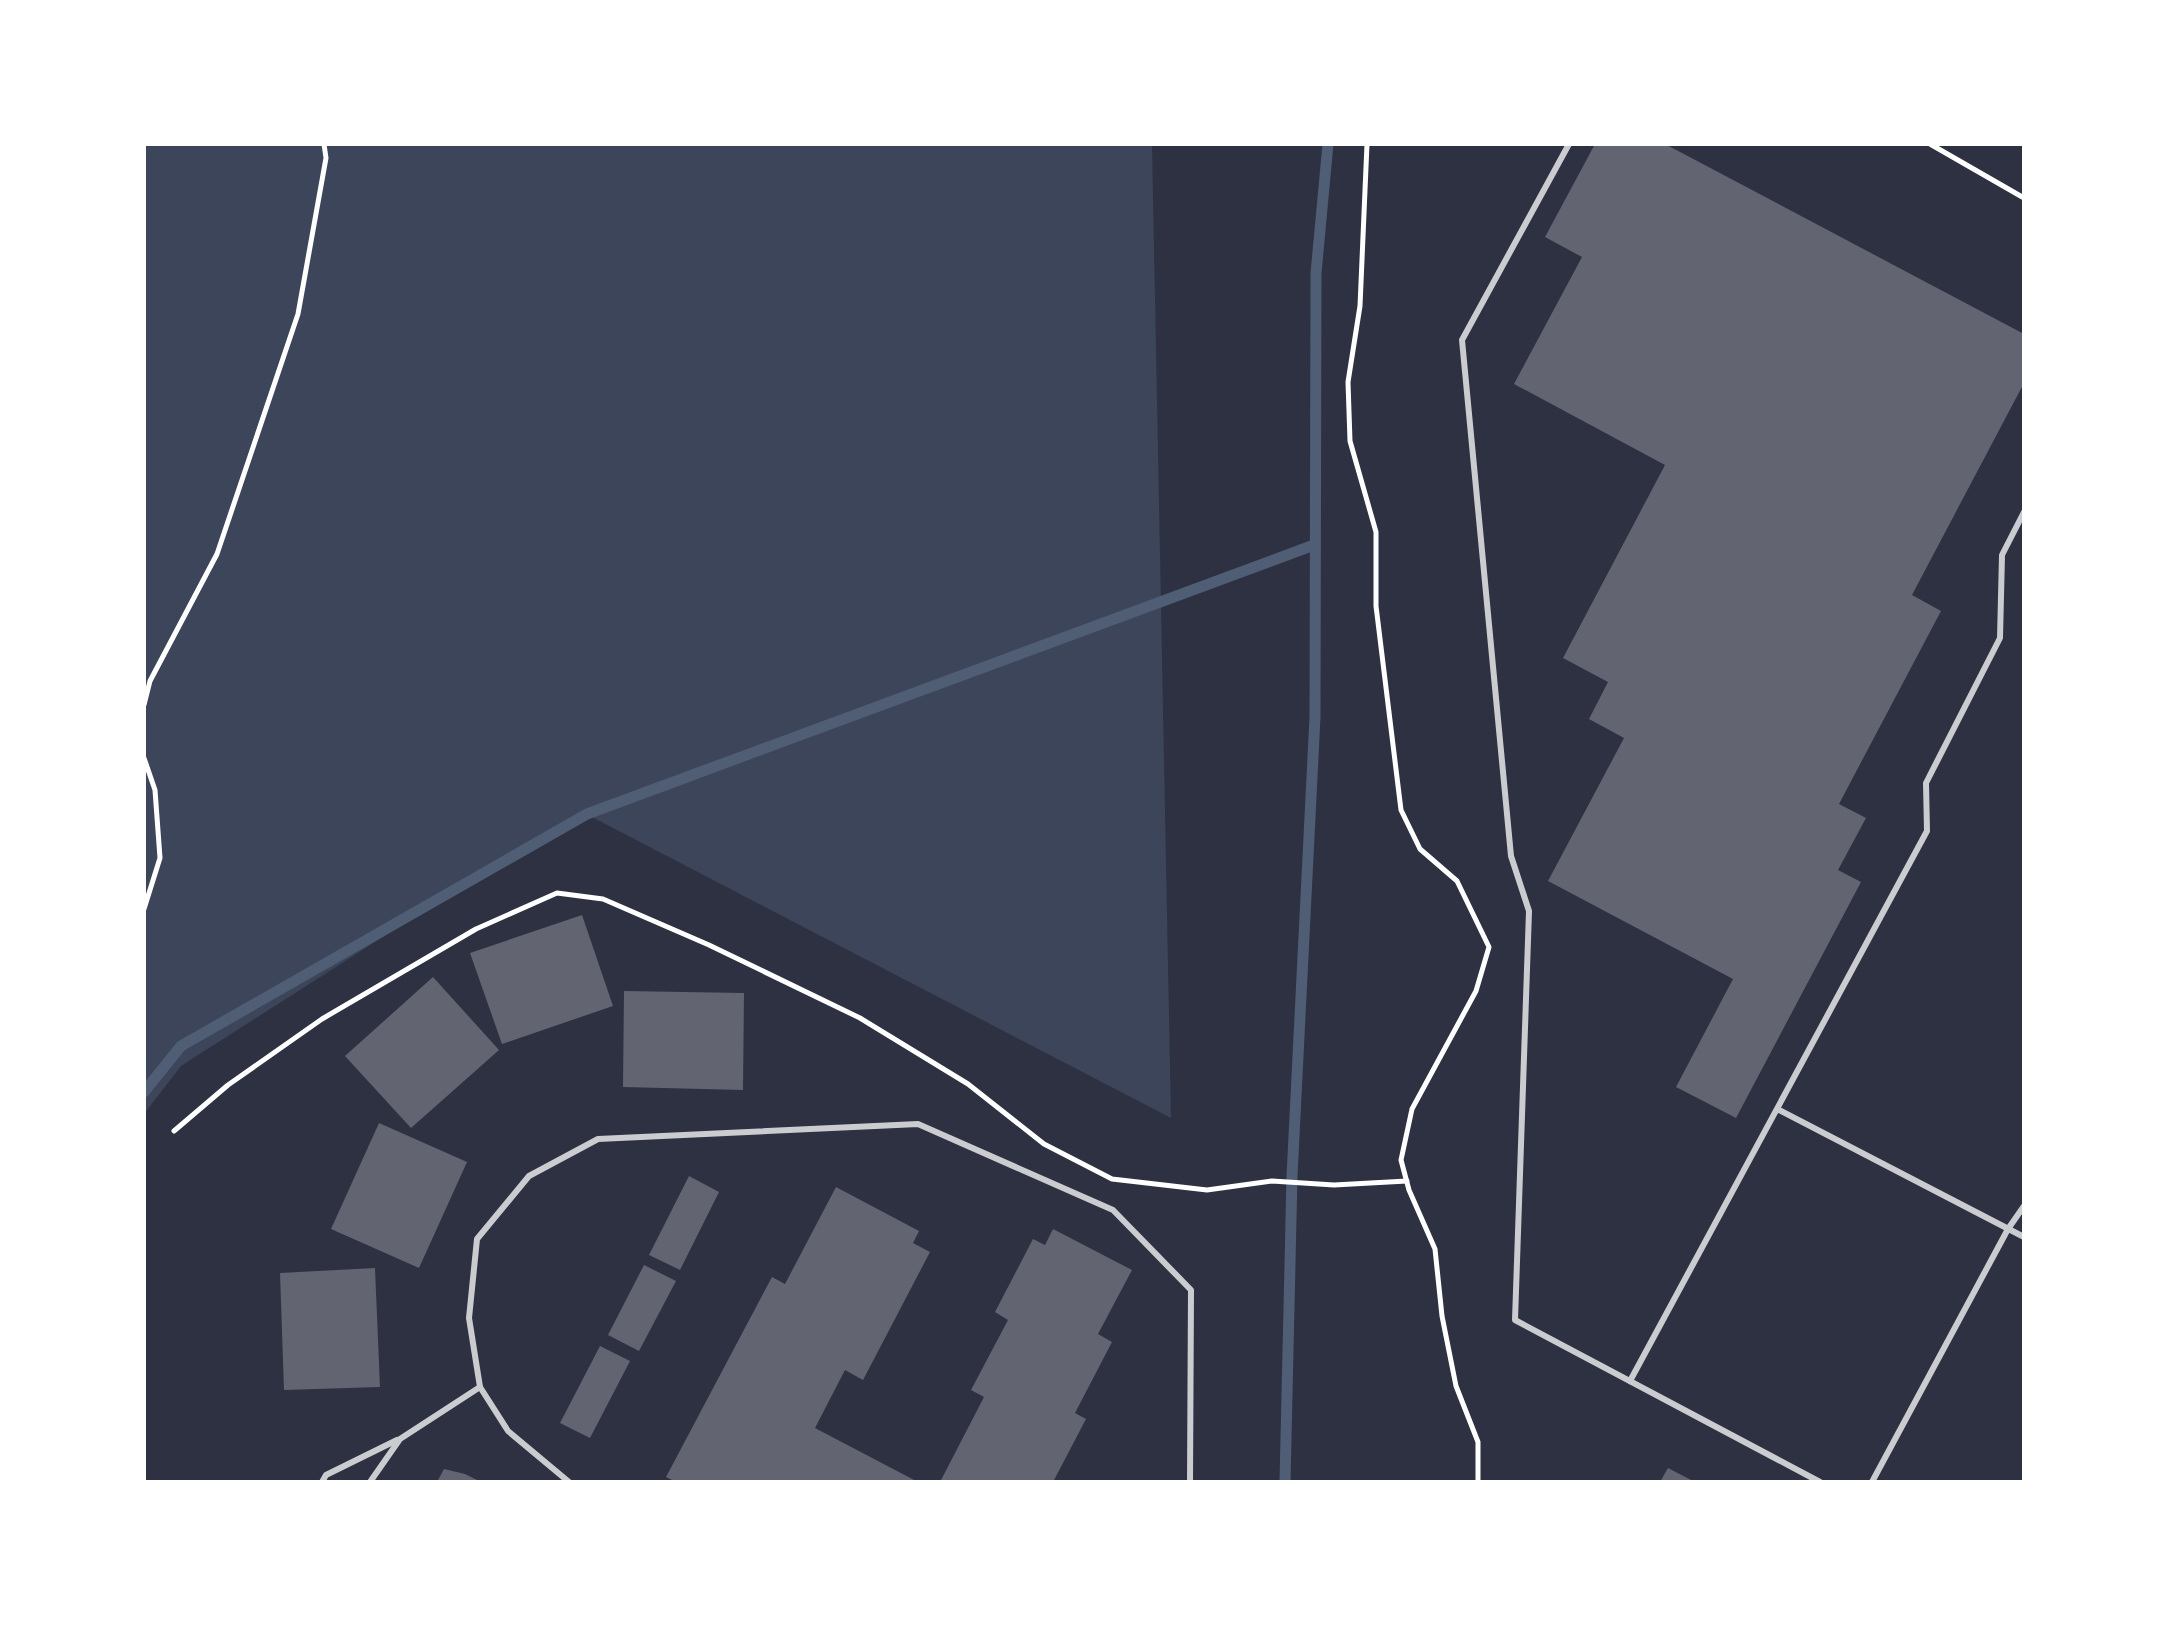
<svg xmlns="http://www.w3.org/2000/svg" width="2168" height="1626" font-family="Inter,sans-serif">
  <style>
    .green { fill: #3c4559 }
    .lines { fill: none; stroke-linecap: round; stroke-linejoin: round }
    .stream { stroke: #4f5d75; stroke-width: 11 }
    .building { fill: #626471 }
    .path { stroke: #fff; stroke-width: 5 }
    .service { stroke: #caccd0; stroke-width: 6 }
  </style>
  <rect width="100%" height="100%" fill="#2d3142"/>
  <polygon class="green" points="144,144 1152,144 1171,1118 590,816 544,834 181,1066 144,1114"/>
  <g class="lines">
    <g class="stream">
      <polyline points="144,1092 181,1046 587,814 1314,545"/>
      <polyline points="1285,1482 1292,1176 1315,717 1316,273 1328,144"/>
    </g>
  </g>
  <g class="building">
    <polygon points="1595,144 1665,144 2024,334 2024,383 1912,595 1941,611 1839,804 1866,818 1838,870 1861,882 1736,1118 1676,1087 1733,979 1548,881 1624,738 1589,719 1608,682 1563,658 1665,465 1514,384 1582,257 1545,237"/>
    <polygon points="582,915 613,1006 502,1044 470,953"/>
    <polygon points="433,977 499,1050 411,1128 345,1056"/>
    <polygon points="624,991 744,993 743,1090 623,1087"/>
    <polygon points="379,1123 467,1162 419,1268 331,1229"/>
    <polygon points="689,1176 719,1192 680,1270 649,1255"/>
    <polygon points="836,1187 919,1231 913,1243 930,1252 863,1380 845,1370 815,1428 918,1482 676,1482 666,1477 772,1277 785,1284"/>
    <polygon points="1053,1229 1132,1270 1098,1334 1112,1342 1075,1413 1086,1419 1053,1482 940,1482 984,1397 971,1390 1008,1320 995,1312 1033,1239 1045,1245"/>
    <polygon points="644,1265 676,1281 639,1351 608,1335"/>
    <polygon points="375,1268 380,1387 284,1390 280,1273"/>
    <polygon points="600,1346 630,1361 590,1438 560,1423"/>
    <polygon points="1668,1468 1695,1482 1660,1482"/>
    <polygon points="444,1469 465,1474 481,1482 437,1482"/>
  </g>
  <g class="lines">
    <g class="path">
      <polyline points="1367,144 1360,306 1348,382 1350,441 1376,532 1376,606 1401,810 1420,849 1457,881 1489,947 1476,991 1412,1109 1401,1160 1409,1190 1435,1249 1442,1316 1456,1386 1478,1442 1478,1482"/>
      <polyline points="1930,144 2024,198"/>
      <polyline points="144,705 150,681 217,554 298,314 326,158 324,144"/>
      <polyline points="144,758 155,790 160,858 144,909"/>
      <polyline points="174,1131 228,1085 322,1019 476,929 557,893 603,899 709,945 860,1018 968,1084 1044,1144 1112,1179 1207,1190 1272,1181 1334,1185 1407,1181"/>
    </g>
    <g class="service">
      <polyline points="1569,144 1462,340 1511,856 1529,911 1515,1320 1820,1482"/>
      <polyline points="1779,1110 2024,1237"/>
      <polyline points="1630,1381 1927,831 1926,783 2000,638 2002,555 2024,512"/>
      <polyline points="480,1387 508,1431 569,1482"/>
      <polyline points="322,1482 326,1475 397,1440"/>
      <polyline points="370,1482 400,1439 480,1387 469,1318 477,1239 529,1176 598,1139 918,1124 1113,1210 1191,1290 1190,1482"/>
      <polyline points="1872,1482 2008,1229 2024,1206"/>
    </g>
  </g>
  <rect width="2168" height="1626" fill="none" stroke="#ffffff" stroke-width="292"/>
</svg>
